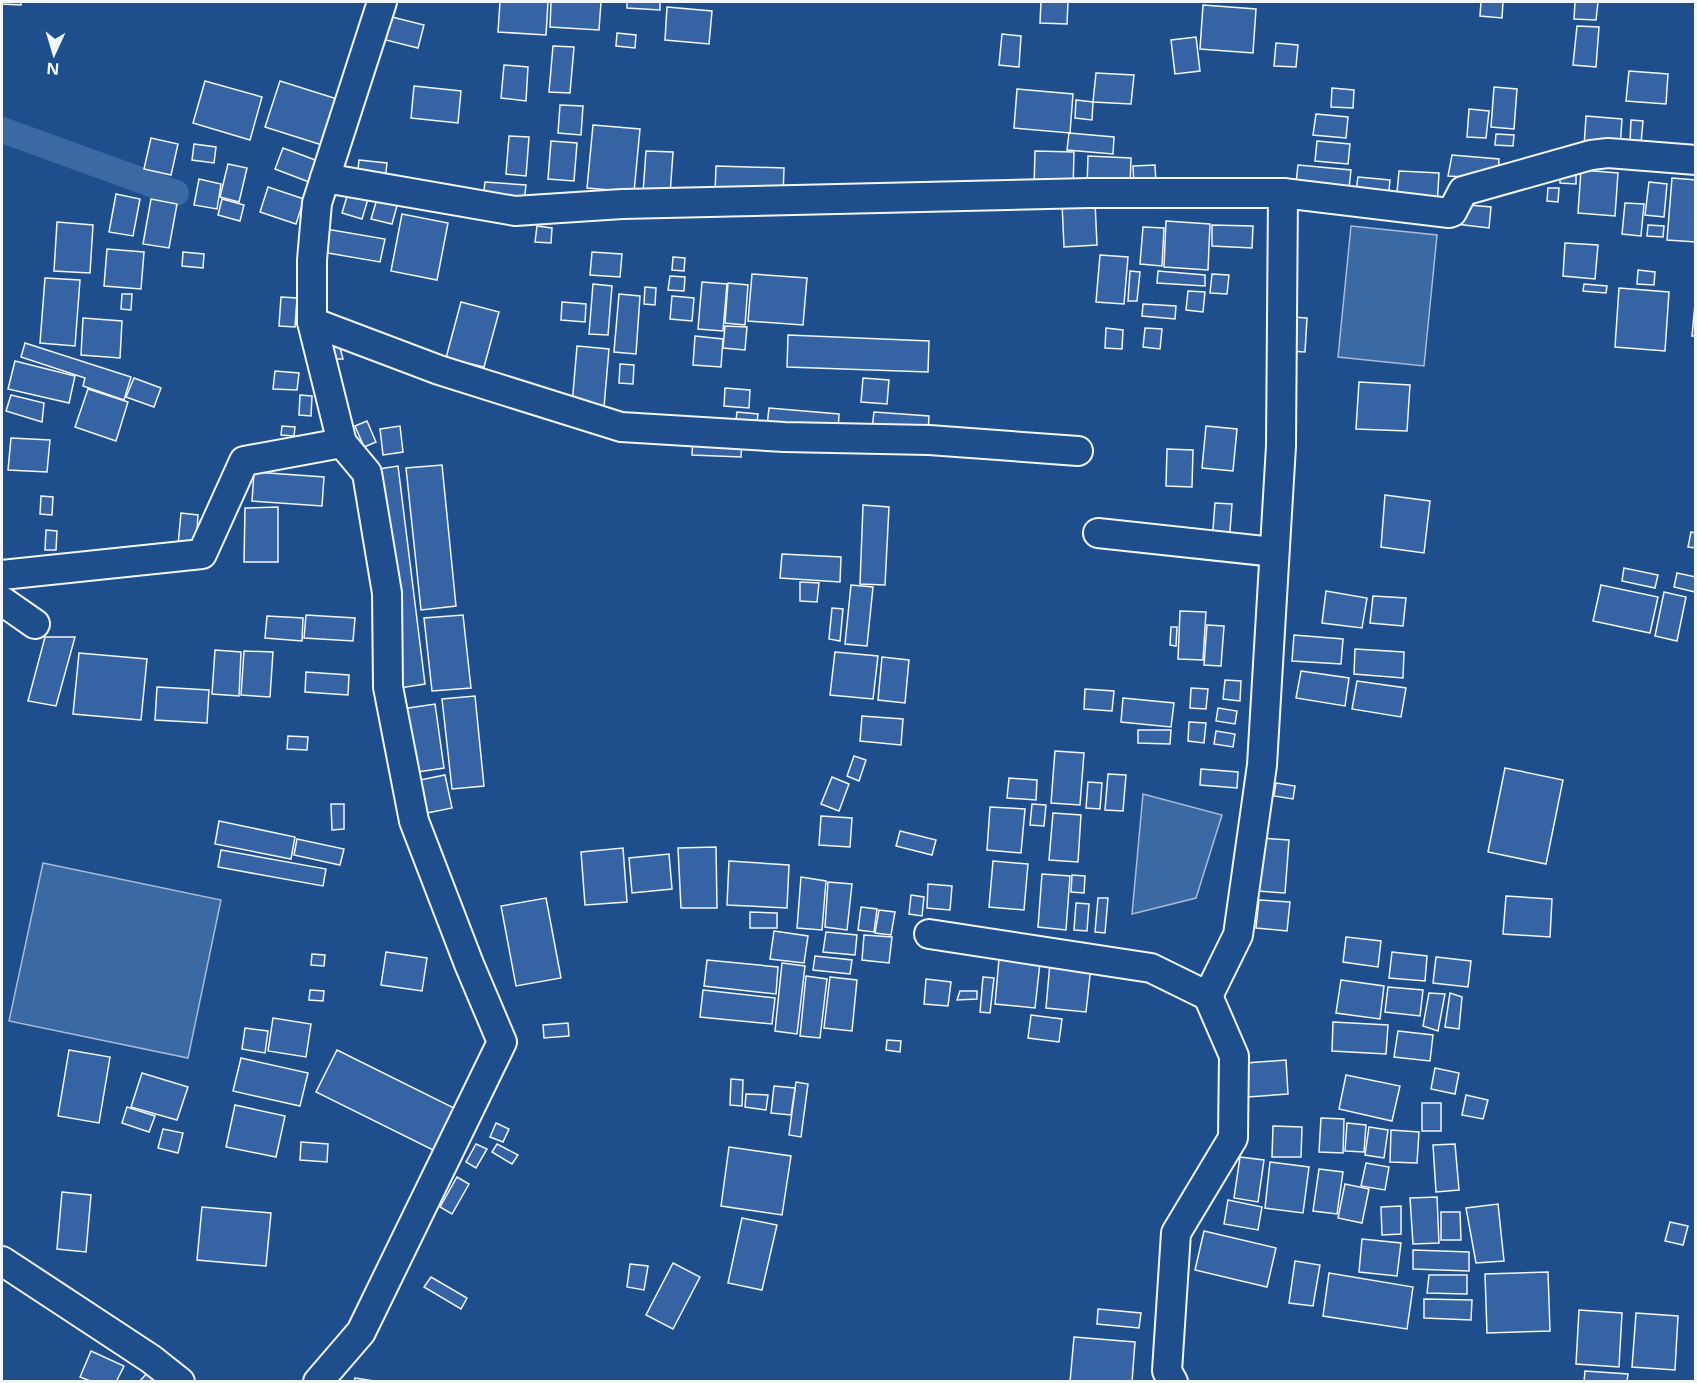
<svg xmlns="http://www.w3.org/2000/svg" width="1697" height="1383" font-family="'Open Sans',sans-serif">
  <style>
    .water { fill: #3b69a3; stroke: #a8bbd7; stroke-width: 1.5 }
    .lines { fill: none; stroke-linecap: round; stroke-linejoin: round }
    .canal { stroke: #3b69a3; stroke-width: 26 }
    .building { fill: #3563a3; stroke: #f2f6ff; stroke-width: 1.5 }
    .minor-casing { stroke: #f2f6ff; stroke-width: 32 }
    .minor { stroke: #1f4e8c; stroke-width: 28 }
  </style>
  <rect width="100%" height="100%" fill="#1f4e8c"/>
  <g class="water">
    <polygon points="1351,226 1437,235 1424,366 1338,357"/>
    <polygon points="1143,794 1222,815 1196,898 1132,914"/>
    <polygon points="43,863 221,900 188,1058 9,1021"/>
  </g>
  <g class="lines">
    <polyline class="canal" points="2,130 176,193"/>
  </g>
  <g class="building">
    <polygon points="2,2 21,2 21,5 2,4"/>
    <polygon points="500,2 548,2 546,35 498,32"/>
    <polygon points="551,2 601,2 599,30 550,27"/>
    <polygon points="627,2 660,2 660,10 627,8"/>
    <polygon points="1041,2 1068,2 1067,24 1040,23"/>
    <polygon points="1481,2 1503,2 1502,18 1480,16"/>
    <polygon points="1575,2 1598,2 1596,20 1574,19"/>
    <polygon points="1203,5 1256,9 1253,53 1200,49"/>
    <polygon points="667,7 712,11 709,44 665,40"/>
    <polygon points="388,16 424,25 418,48 382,39"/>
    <polygon points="1577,26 1599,27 1596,67 1573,65"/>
    <polygon points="617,33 636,35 635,48 616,46"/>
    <polygon points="1002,34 1021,36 1019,67 999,65"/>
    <polygon points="1196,37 1200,71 1175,74 1171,40"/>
    <polygon points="1276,43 1298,45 1296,67 1274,66"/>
    <polygon points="553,46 574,47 570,93 549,92"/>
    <polygon points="504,65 528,67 526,101 501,98"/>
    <polygon points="1629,71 1668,74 1666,104 1626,101"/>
    <polygon points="1096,73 1134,75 1131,104 1093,102"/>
    <polygon points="205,81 262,97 250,140 193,123"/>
    <polygon points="280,81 337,99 322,145 265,127"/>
    <polygon points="414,86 461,91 458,123 411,118"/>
    <polygon points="1494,87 1517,89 1514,129 1491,127"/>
    <polygon points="1332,88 1354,90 1353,108 1331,107"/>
    <polygon points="1017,89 1073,94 1070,133 1014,128"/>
    <polygon points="1076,100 1093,102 1092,120 1075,118"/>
    <polygon points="560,105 583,106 581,135 558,133"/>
    <polygon points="1469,109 1489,111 1486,138 1467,137"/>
    <polygon points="1316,114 1348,117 1346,138 1313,135"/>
    <polygon points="1586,116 1622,119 1620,149 1584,147"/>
    <polygon points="1631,120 1643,121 1641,143 1630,142"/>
    <polygon points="593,125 640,129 634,192 587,188"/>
    <polygon points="1069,133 1114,137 1113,154 1067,150"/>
    <polygon points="1496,134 1514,135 1513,146 1495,145"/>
    <polygon points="509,136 529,137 526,176 506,174"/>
    <polygon points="151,138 178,144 171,175 144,169"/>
    <polygon points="551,141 577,143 574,181 548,179"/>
    <polygon points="1317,141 1350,144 1348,164 1315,161"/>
    <polygon points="194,144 216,147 214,163 192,160"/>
    <polygon points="283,148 318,161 309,182 275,169"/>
    <polygon points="646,151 673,152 670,195 643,193"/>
    <polygon points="1035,151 1074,152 1073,189 1034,188"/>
    <polygon points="1452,155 1499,159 1498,179 1448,176"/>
    <polygon points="1088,156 1131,158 1130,188 1087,187"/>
    <polygon points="359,160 387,163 385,180 357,178"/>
    <polygon points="228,164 247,168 239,202 220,197"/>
    <polygon points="1155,165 1156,184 1134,186 1133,166"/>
    <polygon points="1298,165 1351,170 1348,197 1295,192"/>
    <polygon points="716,166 784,168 783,195 715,193"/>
    <polygon points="1581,170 1618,173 1615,216 1578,213"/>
    <polygon points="1399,171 1439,173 1437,207 1396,203"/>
    <polygon points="1560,174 1576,175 1576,184 1560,183"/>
    <polygon points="1358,177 1390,180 1388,201 1355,198"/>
    <polygon points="1672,178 1696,180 1696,242 1667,240"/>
    <polygon points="199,179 221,184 217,209 194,205"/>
    <polygon points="485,182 526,185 524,203 483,199"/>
    <polygon points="1649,182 1667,184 1664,217 1645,215"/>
    <polygon points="268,187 304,199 296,224 260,212"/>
    <polygon points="1548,188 1559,188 1558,202 1547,201"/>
    <polygon points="348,193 368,199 362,219 342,213"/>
    <polygon points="116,194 140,199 133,236 109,232"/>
    <polygon points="378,196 398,202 392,224 371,219"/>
    <polygon points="151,199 177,204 169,248 143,244"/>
    <polygon points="222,199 244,205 240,221 218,215"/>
    <polygon points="1095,202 1097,245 1064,247 1062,203"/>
    <polygon points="1625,203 1644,204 1641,236 1622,234"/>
    <polygon points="1458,204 1491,207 1489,228 1456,224"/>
    <polygon points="402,214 448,223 437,280 391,271"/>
    <polygon points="1166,221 1210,224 1208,270 1164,267"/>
    <polygon points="57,222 93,225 90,273 54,271"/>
    <polygon points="1212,225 1253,226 1252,248 1212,246"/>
    <polygon points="1648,225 1664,226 1663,237 1647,236"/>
    <polygon points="537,226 552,228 551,243 535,242"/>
    <polygon points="1143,227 1164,228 1162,266 1140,264"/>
    <polygon points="326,229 385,239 380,262 322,252"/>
    <polygon points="1565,243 1598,245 1595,279 1563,276"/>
    <polygon points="107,249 144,252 141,289 104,286"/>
    <polygon points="183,252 204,254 203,268 182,266"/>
    <polygon points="592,252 622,254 620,277 590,275"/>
    <polygon points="1100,255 1128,257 1124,304 1096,302"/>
    <polygon points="673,257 685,258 684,271 672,270"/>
    <polygon points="1638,270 1655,272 1654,285 1637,284"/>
    <polygon points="1130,271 1140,272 1137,301 1128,301"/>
    <polygon points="1158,271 1205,275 1205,286 1157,283"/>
    <polygon points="752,274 807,278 803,325 748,321"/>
    <polygon points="1212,274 1229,275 1227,294 1210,293"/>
    <polygon points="670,276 685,277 684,291 668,290"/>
    <polygon points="45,278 80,280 75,346 40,343"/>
    <polygon points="702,282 727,284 723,331 698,329"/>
    <polygon points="728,283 748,285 745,325 725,323"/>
    <polygon points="593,284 612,286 608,335 589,334"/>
    <polygon points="1584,284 1607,286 1606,293 1583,291"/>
    <polygon points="645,287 656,288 655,305 644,304"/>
    <polygon points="1619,288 1669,292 1665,351 1615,347"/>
    <polygon points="1188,291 1205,292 1203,312 1186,310"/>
    <polygon points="1696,293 1696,336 1692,336"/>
    <polygon points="122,294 132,294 131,310 121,309"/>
    <polygon points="619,294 640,296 636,354 614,352"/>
    <polygon points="672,296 694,298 692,321 670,319"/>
    <polygon points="281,297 297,298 295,327 279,326"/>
    <polygon points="461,302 499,312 484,367 446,358"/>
    <polygon points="562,302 586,304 585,322 561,320"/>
    <polygon points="1143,304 1176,306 1175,319 1142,316"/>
    <polygon points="1291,317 1307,318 1305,352 1289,351"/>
    <polygon points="83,318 122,321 120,358 81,355"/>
    <polygon points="725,326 747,327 745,350 723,348"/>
    <polygon points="1106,328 1123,330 1122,349 1105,348"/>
    <polygon points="1145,328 1162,329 1160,349 1143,347"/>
    <polygon points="788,335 929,341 928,372 787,367"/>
    <polygon points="323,336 337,336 343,359 328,359"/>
    <polygon points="695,336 723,339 721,367 693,365"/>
    <polygon points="25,343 131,377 124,400 83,386 85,378 21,357"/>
    <polygon points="577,346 609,349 604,407 572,405"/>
    <polygon points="15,361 75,376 69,403 8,389"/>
    <polygon points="620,364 634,365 633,384 619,383"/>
    <polygon points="275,371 299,373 297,390 273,389"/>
    <polygon points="134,378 161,388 154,407 126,397"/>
    <polygon points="863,378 889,380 887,404 861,402"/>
    <polygon points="1359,382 1410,385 1407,431 1356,429"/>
    <polygon points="725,388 750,390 749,408 724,406"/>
    <polygon points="88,389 128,402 116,441 75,427"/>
    <polygon points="11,395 44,403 42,422 6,411"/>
    <polygon points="300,395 312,396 311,416 299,415"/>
    <polygon points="769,408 839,414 838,431 767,426"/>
    <polygon points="737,412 758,414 756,430 735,428"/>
    <polygon points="874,412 929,416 928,433 872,429"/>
    <polygon points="367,421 376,442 364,447 355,426"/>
    <polygon points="282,426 295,427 294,436 281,435"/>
    <polygon points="400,426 403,452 383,455 380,429"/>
    <polygon points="1206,426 1237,429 1233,471 1202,468"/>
    <polygon points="693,436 742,438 741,457 692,455"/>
    <polygon points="11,438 50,440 47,472 8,470"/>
    <polygon points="1167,449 1193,450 1192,487 1166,486"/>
    <polygon points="442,465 456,606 421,610 406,468"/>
    <polygon points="398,466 425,684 400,688 372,470"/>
    <polygon points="254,472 324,477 322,506 252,501"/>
    <polygon points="1385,495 1430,501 1424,553 1381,547"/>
    <polygon points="41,496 53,497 52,515 40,514"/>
    <polygon points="1215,503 1232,504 1229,544 1212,543"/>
    <polygon points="863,505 889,507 885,585 860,584"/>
    <polygon points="278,507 278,562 244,562 245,508"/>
    <polygon points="181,513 198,515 196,547 178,545"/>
    <polygon points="46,530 57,531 56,550 45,550"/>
    <polygon points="1691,532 1696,533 1696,548 1688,547"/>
    <polygon points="782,554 841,557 840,582 780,578"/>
    <polygon points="1624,568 1658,575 1655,588 1622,581"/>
    <polygon points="1677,573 1696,577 1695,592 1674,587"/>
    <polygon points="800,582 819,583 817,602 800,601"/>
    <polygon points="851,585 873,587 867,646 845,644"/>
    <polygon points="1601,585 1658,597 1650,633 1593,621"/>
    <polygon points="1326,591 1367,598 1362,628 1322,623"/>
    <polygon points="1664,592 1686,597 1677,641 1655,636"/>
    <polygon points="1373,596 1406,598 1403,626 1370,623"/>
    <polygon points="832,608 843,609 840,641 829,639"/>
    <polygon points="1180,611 1206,612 1203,660 1178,659"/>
    <polygon points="306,615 355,618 353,641 304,638"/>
    <polygon points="463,615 471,688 432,691 424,618"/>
    <polygon points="267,616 303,618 302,641 265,638"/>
    <polygon points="1207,625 1224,626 1221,666 1204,665"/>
    <polygon points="1171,627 1177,627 1176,646 1170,645"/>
    <polygon points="1294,635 1343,639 1341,664 1292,661"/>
    <polygon points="45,637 75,637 56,706 28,701"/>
    <polygon points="1355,649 1404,652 1403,678 1354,674"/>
    <polygon points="215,650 241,652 239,696 212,694"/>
    <polygon points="244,651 273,652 270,697 241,695"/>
    <polygon points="835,652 878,656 873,699 830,695"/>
    <polygon points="79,653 147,659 141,720 73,714"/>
    <polygon points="882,657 909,660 905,703 878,700"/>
    <polygon points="1301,671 1349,678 1345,706 1296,698"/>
    <polygon points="306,672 349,675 348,695 305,692"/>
    <polygon points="1225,680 1241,681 1240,701 1223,699"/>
    <polygon points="1357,681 1406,688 1401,717 1352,709"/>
    <polygon points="157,687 209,690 207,723 155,720"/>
    <polygon points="1191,688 1208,689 1206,709 1190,708"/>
    <polygon points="1085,689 1114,691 1112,711 1084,709"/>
    <polygon points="475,696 484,786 452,789 442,699"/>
    <polygon points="1123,698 1174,703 1171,727 1121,722"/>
    <polygon points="435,704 444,768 411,773 402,709"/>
    <polygon points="1218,708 1237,711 1235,724 1216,721"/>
    <polygon points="862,716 903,719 901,745 860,741"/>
    <polygon points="1189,722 1206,723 1204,743 1188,741"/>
    <polygon points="1138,730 1171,730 1170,744 1138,743"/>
    <polygon points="1216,731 1235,734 1233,747 1214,744"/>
    <polygon points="288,736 308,737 307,750 287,749"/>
    <polygon points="1055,751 1084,753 1080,805 1051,803"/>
    <polygon points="854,756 866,760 859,781 847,776"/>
    <polygon points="1505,768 1563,780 1546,864 1488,852"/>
    <polygon points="1201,769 1238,772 1237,788 1200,785"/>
    <polygon points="1108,774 1126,775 1123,811 1105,810"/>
    <polygon points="445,775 452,808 417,815 410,782"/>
    <polygon points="832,777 849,784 839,811 821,804"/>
    <polygon points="1009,778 1037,780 1036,800 1007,798"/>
    <polygon points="1088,782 1102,783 1100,809 1086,808"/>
    <polygon points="1276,783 1295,786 1293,799 1274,796"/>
    <polygon points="331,804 344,804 344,829 332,830"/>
    <polygon points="1032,804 1046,805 1044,826 1030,825"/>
    <polygon points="990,807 1025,809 1021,853 987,850"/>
    <polygon points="1053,813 1081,815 1078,862 1049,860"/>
    <polygon points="821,816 852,818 850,847 819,845"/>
    <polygon points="219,821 295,837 291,859 215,844"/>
    <polygon points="900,831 936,840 932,855 896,846"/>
    <polygon points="1261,838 1289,840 1285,893 1257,891"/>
    <polygon points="297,839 344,849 340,865 294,855"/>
    <polygon points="716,847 717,908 681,908 678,848"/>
    <polygon points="623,848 627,902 585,905 581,852"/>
    <polygon points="221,850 326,869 323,886 218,867"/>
    <polygon points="669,854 672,889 632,893 629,858"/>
    <polygon points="729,861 789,865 787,908 727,905"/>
    <polygon points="993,861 1028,864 1024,910 989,907"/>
    <polygon points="1042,874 1070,876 1066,930 1038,927"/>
    <polygon points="1072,875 1085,876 1084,893 1071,892"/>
    <polygon points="801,877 826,881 822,930 797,928"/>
    <polygon points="828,882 852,884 847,930 825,927"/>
    <polygon points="928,884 952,886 950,910 927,908"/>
    <polygon points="911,895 924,897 922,916 909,914"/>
    <polygon points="1506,896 1552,899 1550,937 1503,934"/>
    <polygon points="546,898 561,978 516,986 501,906"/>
    <polygon points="1098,898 1108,898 1105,933 1095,932"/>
    <polygon points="1259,900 1290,902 1287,931 1256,928"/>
    <polygon points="1076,903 1089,904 1087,931 1074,930"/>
    <polygon points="861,907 877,909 874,932 858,930"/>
    <polygon points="879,910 895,912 891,935 875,933"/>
    <polygon points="750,912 777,913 777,928 750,928"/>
    <polygon points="774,931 808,936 804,963 770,959"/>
    <polygon points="826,932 857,935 855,955 823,952"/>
    <polygon points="864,935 892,937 889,963 862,960"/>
    <polygon points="1346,937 1381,941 1378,967 1343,962"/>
    <polygon points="386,952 427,958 422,991 381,985"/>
    <polygon points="1392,952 1427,956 1425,981 1389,978"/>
    <polygon points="312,954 325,955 324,966 311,965"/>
    <polygon points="815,956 852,960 850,974 813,970"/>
    <polygon points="1436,957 1471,961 1468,987 1433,983"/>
    <polygon points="999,959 1040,963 1035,1008 995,1004"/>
    <polygon points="707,960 778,967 776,994 704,986"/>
    <polygon points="782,963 805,966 797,1034 775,1031"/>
    <polygon points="1050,963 1091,966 1086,1012 1046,1008"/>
    <polygon points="806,976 827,979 820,1038 800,1036"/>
    <polygon points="830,977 857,980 852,1031 824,1028"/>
    <polygon points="983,977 994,978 990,1013 980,1012"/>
    <polygon points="926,979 951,982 948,1006 924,1004"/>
    <polygon points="1341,980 1384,986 1380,1019 1336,1013"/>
    <polygon points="1388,987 1423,990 1420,1016 1385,1012"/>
    <polygon points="310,990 324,991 323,1001 309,1000"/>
    <polygon points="703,990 775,998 772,1024 700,1017"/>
    <polygon points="960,991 977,991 977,999 957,1000"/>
    <polygon points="1429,993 1445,994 1438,1031 1423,1026"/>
    <polygon points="1450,993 1462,997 1459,1029 1445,1027"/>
    <polygon points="1031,1015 1062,1019 1059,1042 1028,1038"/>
    <polygon points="273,1018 311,1024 306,1057 268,1051"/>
    <polygon points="1333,1022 1388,1025 1386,1054 1332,1051"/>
    <polygon points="568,1023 569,1036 544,1038 543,1025"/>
    <polygon points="245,1028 268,1031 265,1053 242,1049"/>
    <polygon points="1398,1031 1433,1035 1430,1061 1394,1057"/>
    <polygon points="887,1040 901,1041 900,1052 886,1050"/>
    <polygon points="69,1050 110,1057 99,1123 58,1116"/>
    <polygon points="337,1050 456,1109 435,1151 316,1092"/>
    <polygon points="241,1058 308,1073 300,1106 233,1091"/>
    <polygon points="1286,1060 1288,1094 1248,1097 1246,1063"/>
    <polygon points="1435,1068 1459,1073 1455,1094 1431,1089"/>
    <polygon points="142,1073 188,1087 177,1120 131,1107"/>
    <polygon points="1346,1075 1400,1086 1392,1121 1339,1109"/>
    <polygon points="731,1079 743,1080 742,1106 730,1105"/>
    <polygon points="796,1082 808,1084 801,1137 789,1135"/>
    <polygon points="774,1086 795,1088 791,1115 771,1113"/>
    <polygon points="746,1094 768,1095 766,1110 745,1107"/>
    <polygon points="1466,1095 1488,1100 1483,1119 1462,1115"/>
    <rect x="1422" y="1103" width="19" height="28"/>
    <polygon points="235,1105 285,1116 276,1157 226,1147"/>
    <polygon points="127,1107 155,1116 149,1132 122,1123"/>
    <polygon points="1321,1118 1344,1119 1343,1153 1319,1152"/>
    <polygon points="496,1123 509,1129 503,1142 490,1137"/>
    <polygon points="1347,1123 1366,1125 1364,1152 1345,1151"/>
    <polygon points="1273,1126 1302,1127 1301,1157 1272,1157"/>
    <polygon points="1369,1127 1388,1130 1384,1158 1365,1155"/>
    <polygon points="163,1129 183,1133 178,1153 158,1148"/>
    <polygon points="1391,1130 1419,1132 1417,1163 1390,1162"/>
    <polygon points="301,1142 328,1144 327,1162 300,1160"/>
    <polygon points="476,1144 487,1149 476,1168 466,1162"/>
    <polygon points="497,1144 518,1155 512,1164 492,1152"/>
    <polygon points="1455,1144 1459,1190 1436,1192 1433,1145"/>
    <polygon points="729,1147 791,1156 782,1215 721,1206"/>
    <polygon points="1240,1157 1264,1160 1258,1202 1234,1198"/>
    <polygon points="1270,1162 1309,1167 1303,1213 1265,1208"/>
    <polygon points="1366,1163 1389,1167 1385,1190 1361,1186"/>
    <polygon points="1319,1169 1343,1172 1337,1214 1313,1211"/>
    <polygon points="457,1177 469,1184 452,1214 440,1207"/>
    <polygon points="1345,1184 1369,1189 1362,1223 1338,1218"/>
    <polygon points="62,1192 91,1195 86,1252 57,1249"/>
    <polygon points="1437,1197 1439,1243 1413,1244 1410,1198"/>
    <polygon points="1228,1200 1262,1207 1258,1230 1224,1224"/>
    <polygon points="1498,1204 1504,1261 1476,1263 1466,1208"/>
    <polygon points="1401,1206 1401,1234 1382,1235 1381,1207"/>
    <polygon points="202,1207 271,1213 266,1266 197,1260"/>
    <polygon points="1441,1212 1460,1212 1461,1240 1441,1240"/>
    <polygon points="742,1218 777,1225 762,1290 728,1283"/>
    <polygon points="1670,1222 1688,1226 1683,1245 1665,1241"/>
    <polygon points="1204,1231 1276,1248 1267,1287 1195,1270"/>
    <polygon points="1362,1239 1401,1243 1397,1276 1359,1272"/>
    <polygon points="1413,1250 1469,1252 1469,1271 1413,1269"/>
    <polygon points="1295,1261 1320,1265 1313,1306 1289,1303"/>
    <polygon points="673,1263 700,1277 673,1329 646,1315"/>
    <polygon points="630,1264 648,1266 644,1290 627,1287"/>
    <polygon points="1548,1272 1550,1331 1487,1333 1485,1274"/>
    <polygon points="1329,1273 1413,1287 1407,1329 1323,1316"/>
    <polygon points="1429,1275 1467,1275 1467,1294 1427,1293"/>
    <polygon points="431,1277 467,1298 461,1309 424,1287"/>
    <polygon points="1424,1299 1472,1300 1471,1320 1424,1318"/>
    <polygon points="1098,1309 1141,1313 1139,1328 1097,1324"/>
    <polygon points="1579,1310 1622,1313 1619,1367 1576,1364"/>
    <polygon points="1636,1313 1678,1316 1675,1370 1632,1367"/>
    <polygon points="1074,1337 1135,1342 1132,1382 1070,1382"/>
    <polygon points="91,1351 124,1366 116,1382 93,1382 80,1377"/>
    <polygon points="149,1371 163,1382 139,1382"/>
    <polygon points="1585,1371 1628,1374 1627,1382 1584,1382"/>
    <polygon points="355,1378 381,1382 354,1382"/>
  </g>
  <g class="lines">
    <defs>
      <g id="minor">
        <polyline points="325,178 515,211 622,204 1089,193 1283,193 1449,213 1452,212 1463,191 1591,155 1608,153 1696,160"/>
        <polyline points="312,322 439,370 621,427 784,437 929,440 1078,451"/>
        <polyline points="1098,533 1274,552"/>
        <polyline points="2,575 202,554 244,461 342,443"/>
        <polyline points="2,601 35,624"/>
        <polyline points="929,934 1151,968 1208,996 1234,1056 1233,1138 1176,1233 1167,1371 1173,1382"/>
        <polyline points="1208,996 1238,935 1262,765 1281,446 1283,193"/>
        <polyline points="2,1261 151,1359 180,1382"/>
        <polyline points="318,1382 361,1332 502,1042 469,964 414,821 388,687 387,593 367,473 342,443 312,322 312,260 317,203 382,2"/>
      </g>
    </defs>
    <use href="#minor" class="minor-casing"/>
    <use href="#minor" class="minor"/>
  </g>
  <rect width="1697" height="1383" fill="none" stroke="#f2f6ff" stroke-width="6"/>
  <g transform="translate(54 54) rotate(184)" stroke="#1f4e8c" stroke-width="4.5" paint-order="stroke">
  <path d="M0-4.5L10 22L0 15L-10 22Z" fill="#f2f6ff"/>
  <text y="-9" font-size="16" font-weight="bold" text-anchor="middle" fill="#f2f6ff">N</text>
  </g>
</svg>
